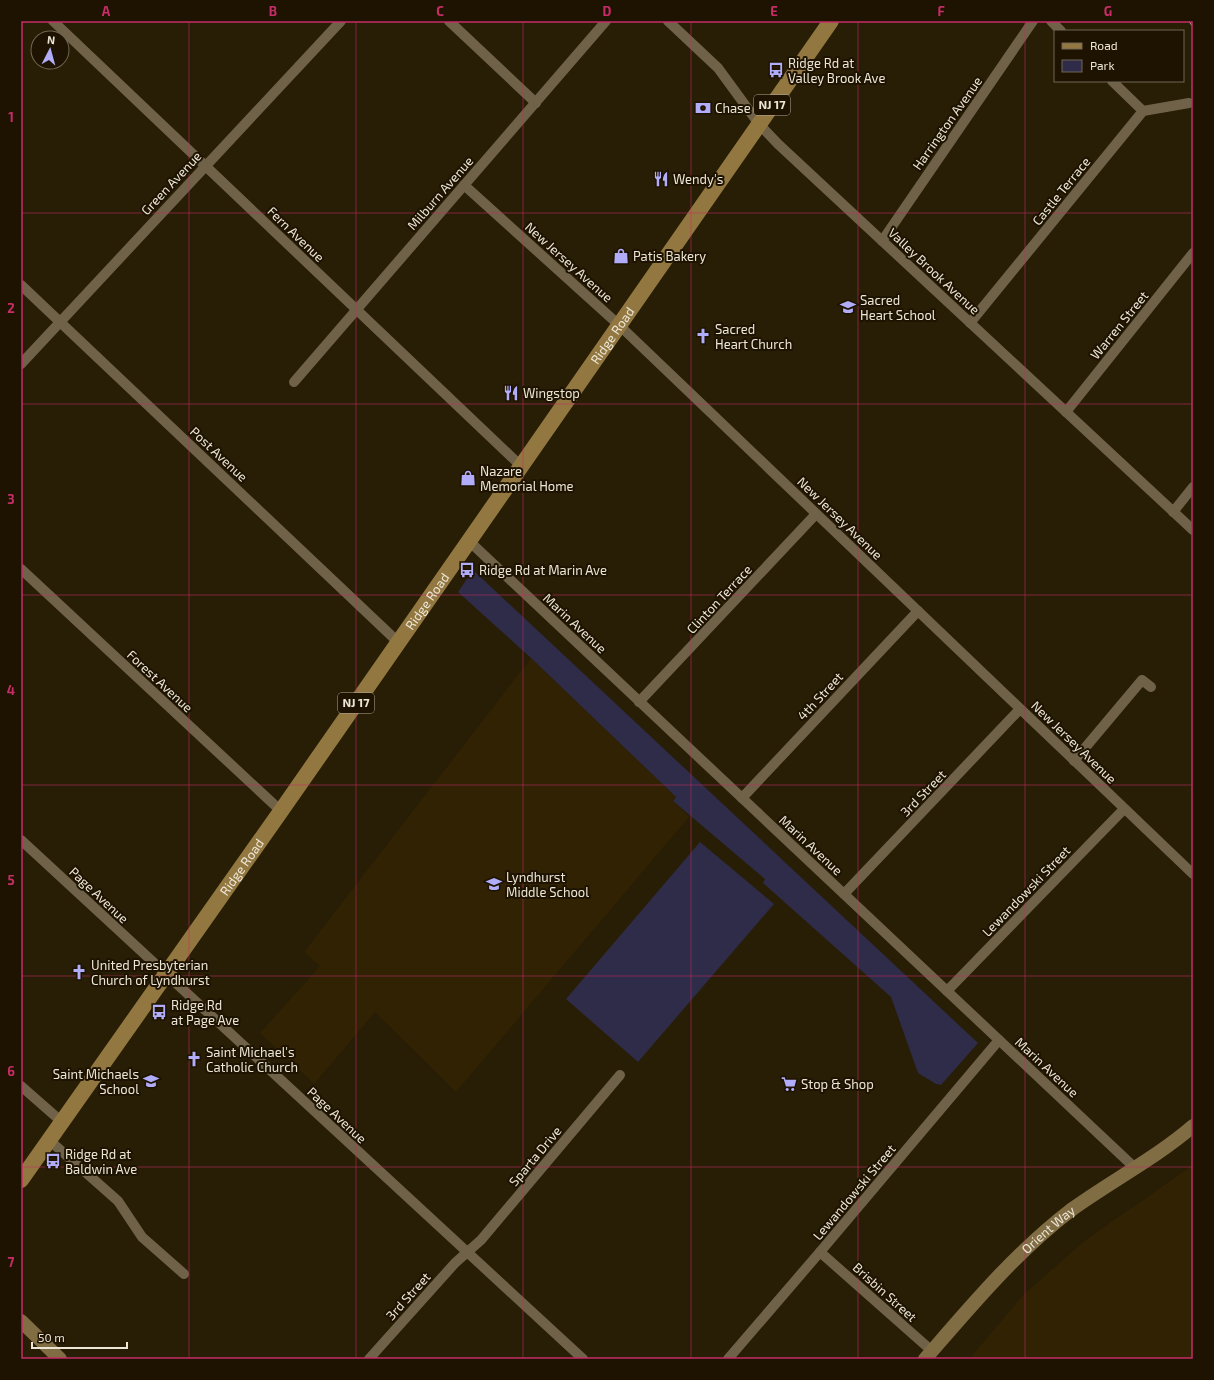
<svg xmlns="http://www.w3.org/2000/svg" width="1214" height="1380" font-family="'Exo 2',sans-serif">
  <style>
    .built { fill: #302202 }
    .green { fill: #2e2c48 }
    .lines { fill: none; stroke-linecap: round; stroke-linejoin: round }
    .street { stroke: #6f6249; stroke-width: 10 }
    .secondary { stroke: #806d44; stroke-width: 14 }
    .primary { stroke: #927840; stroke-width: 16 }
    .rail-casing { stroke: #beb6a5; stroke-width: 4.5 }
    .rail { stroke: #1e1300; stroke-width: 3; stroke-dasharray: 9; stroke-linecap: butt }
    .grid { fill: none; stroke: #c62d67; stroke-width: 1; stroke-opacity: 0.55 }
    .labels { text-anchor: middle; stroke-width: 4; stroke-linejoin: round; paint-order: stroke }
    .shield { fill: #1e1300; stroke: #afa796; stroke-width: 1 }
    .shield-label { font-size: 12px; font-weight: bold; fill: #ede6d7 }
    .poi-label { font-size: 13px; fill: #ede6d7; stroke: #1e1300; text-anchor: start }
    .street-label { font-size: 13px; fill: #ede6d7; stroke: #1e1300 }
    .neatline { fill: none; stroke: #c62d67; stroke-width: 1.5 }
    .grid-label { font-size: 13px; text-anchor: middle; font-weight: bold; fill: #c62d67 }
  </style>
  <rect width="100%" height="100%" fill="#281d05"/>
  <g class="built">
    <polygon points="531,658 676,797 673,801 689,817 456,1092 375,1012 314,1084 260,1033 320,966 304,952"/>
    <polygon points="1193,1165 1193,1359 969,1359 1025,1293 1087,1239"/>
  </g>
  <g class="green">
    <polygon points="473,570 978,1043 941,1085 936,1084 918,1073 891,997 763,883 765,879 673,801 676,797 531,658 458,592"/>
    <polygon points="700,842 774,904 638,1062 566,999"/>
  </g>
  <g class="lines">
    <g class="street">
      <polyline points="53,21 521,466"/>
      <polyline points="449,21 536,103"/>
      <polyline points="668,21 718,68 759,124 778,144 1193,530"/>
      <polyline points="1051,21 1061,31"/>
      <polyline points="1112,81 1143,111"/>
      <polyline points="464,185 619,325 1193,874"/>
      <polyline points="882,241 1033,21"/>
      <polyline points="21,285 398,642"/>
      <polyline points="970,323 1143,111 1189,103"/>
      <polyline points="21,364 341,21"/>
      <polyline points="294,382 606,21"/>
      <polyline points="1066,412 1193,253"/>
      <polyline points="1173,512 1193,487"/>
      <polyline points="469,541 1135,1168"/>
      <polyline points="21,569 281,811"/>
      <polyline points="639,702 816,514"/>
      <polyline points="1074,761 1142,680 1151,687"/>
      <polyline points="742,798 918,611"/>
      <polyline points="21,840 583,1359"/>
      <polyline points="844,894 1020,709"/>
      <polyline points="947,991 1124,809"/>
      <polyline points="21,1086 62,1122"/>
      <polyline points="49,1140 118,1201 142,1237 184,1274"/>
      <polyline points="820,1252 932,1351"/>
      <polyline points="369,1359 455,1263 481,1240 620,1075"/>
      <polyline points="728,1359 820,1252 999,1040"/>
    </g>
    <g class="secondary">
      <polyline points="21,1321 60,1359"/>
      <path id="s1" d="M925 1359C971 1306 1015 1253 1071 1210 1111 1181 1156 1158 1193 1126"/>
    </g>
    <path class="primary" id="s2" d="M21 1180 281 811 831 21"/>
    <defs>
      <polyline id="rail" points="1191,21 1193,24"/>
    </defs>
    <use href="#rail" class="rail-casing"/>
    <use href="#rail" class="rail"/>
  </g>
  <path class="grid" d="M189 21V1359M356 21V1359M523 21V1359M691 21V1359M858 21V1359M1025 21V1359M21 213H1193M21 404H1193M21 595H1193M21 785H1193M21 976H1193M21 1167H1193"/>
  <defs>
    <symbol id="bus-bare" viewBox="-9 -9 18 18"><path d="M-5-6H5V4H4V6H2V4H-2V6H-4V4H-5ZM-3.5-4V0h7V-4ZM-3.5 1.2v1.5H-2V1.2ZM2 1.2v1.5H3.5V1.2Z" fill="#b1adfa" stroke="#1e1300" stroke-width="2.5" paint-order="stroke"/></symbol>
    <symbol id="bank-bare" viewBox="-9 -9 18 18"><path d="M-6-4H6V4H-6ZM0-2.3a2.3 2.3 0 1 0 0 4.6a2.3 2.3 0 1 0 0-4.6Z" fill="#b1adfa" stroke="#1e1300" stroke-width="2.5" paint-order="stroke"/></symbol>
    <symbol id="restaurant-bare" viewBox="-9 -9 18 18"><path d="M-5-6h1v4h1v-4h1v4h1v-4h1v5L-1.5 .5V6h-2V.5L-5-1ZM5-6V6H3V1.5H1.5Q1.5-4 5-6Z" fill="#b1adfa" stroke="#1e1300" stroke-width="2.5" paint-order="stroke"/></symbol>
    <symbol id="shop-bare" viewBox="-9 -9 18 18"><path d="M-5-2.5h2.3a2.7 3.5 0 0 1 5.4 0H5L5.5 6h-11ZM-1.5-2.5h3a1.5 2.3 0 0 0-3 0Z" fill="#b1adfa" stroke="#1e1300" stroke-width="2.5" paint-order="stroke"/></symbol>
    <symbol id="school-bare" viewBox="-9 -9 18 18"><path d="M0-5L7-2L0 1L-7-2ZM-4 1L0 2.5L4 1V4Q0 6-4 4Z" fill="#b1adfa" stroke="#1e1300" stroke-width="2.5" paint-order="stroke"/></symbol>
    <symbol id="church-bare" viewBox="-9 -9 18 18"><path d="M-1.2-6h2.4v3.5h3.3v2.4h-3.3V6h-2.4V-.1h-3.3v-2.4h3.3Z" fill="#b1adfa" stroke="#1e1300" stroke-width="2.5" paint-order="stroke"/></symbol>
    <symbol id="supermarket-bare" viewBox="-9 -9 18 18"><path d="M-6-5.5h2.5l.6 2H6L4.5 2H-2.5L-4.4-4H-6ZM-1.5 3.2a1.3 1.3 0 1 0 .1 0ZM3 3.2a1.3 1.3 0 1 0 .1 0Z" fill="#b1adfa" stroke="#1e1300" stroke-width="2.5" paint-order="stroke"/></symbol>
  </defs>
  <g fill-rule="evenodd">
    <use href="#bus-bare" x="765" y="59" width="22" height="22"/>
    <use href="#bank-bare" x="692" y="97" width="22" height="22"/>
    <use href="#restaurant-bare" x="650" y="168" width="22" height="22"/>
    <use href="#shop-bare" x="610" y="245" width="22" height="22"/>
    <use href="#school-bare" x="837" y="296" width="22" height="22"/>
    <use href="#church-bare" x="692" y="325" width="22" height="22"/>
    <use href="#restaurant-bare" x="500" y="382" width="22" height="22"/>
    <use href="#shop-bare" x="457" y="467" width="22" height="22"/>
    <use href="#bus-bare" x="456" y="559" width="22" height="22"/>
    <use href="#school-bare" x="483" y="873" width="22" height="22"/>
    <use href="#church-bare" x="68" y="961" width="22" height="22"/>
    <use href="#bus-bare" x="148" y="1001" width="22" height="22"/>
    <use href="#church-bare" x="183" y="1048" width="22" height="22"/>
    <use href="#school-bare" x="140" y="1070" width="22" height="22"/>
    <use href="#supermarket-bare" x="778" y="1073" width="22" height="22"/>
    <use href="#bus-bare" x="42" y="1150" width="22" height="22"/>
  </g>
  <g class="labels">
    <g class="shield">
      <rect x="754" y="95" width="36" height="20" rx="3"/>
      <rect x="338" y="693" width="36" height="20" rx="3"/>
    </g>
    <g class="shield-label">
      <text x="772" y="109">NJ 17</text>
      <text x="356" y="707">NJ 17</text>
    </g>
    <g class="poi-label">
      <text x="788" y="68">Ridge Rd at<tspan x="788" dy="15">Valley Brook Ave</tspan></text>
      <text x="715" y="113">Chase</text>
      <text x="673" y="184">Wendy's</text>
      <text x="633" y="261">Patis Bakery</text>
      <text x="860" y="305">Sacred<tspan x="860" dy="15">Heart School</tspan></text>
      <text x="715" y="334">Sacred<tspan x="715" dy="15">Heart Church</tspan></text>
      <text x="523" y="398">Wingstop</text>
      <text x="480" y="476">Nazare<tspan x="480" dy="15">Memorial Home</tspan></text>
      <text x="479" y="575">Ridge Rd at Marin Ave</text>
      <text x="506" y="882">Lyndhurst<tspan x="506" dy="15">Middle School</tspan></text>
      <text x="91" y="970">United Presbyterian<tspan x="91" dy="15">Church of Lyndhurst</tspan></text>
      <text x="171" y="1010">Ridge Rd<tspan x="171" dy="15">at Page Ave</tspan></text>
      <text x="206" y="1057">Saint Michael's<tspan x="206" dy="15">Catholic Church</tspan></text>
      <text x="139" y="1079" text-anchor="end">Saint Michaels<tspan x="139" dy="15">School</tspan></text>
      <text x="801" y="1089">Stop &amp; Shop</text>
      <text x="65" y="1159">Ridge Rd at<tspan x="65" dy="15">Baldwin Ave</tspan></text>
    </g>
    <g class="street-label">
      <text transform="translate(947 123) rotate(-55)" y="5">Harrington Avenue</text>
      <text transform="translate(171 183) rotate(-47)" y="5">Green Avenue</text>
      <text transform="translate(1061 191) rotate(-51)" y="5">Castle Terrace</text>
      <text transform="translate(440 193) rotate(-49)" y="5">Milburn Avenue</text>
      <text transform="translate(296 234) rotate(44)" y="5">Fern Avenue</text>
      <text transform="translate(569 262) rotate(42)" y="5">New Jersey Avenue</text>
      <text transform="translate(934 271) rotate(43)" y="5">Valley Brook Avenue</text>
      <text transform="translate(1119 325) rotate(-51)" y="5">Warren Street</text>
      <text dy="5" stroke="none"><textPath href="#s2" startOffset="1031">Ridge Road</textPath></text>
      <text transform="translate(219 454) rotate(43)" y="5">Post Avenue</text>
      <text transform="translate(840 518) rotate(44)" y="5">New Jersey Avenue</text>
      <text transform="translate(719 599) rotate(-47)" y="5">Clinton Terrace</text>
      <text dy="5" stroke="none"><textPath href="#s2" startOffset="707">Ridge Road</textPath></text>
      <text transform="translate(575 623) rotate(43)" y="5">Marin Avenue</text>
      <text transform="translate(160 681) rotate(43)" y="5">Forest Avenue</text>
      <text transform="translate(820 696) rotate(-47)" y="5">4th Street</text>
      <text transform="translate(1074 742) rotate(44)" y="5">New Jersey Avenue</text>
      <text transform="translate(923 793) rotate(-46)" y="5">3rd Street</text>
      <text transform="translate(811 845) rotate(43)" y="5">Marin Avenue</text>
      <text dy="5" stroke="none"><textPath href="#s2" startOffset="383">Ridge Road</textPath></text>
      <text transform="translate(1026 891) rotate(-46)" y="5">Lewandowski Street</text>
      <text transform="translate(99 895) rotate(43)" y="5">Page Avenue</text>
      <text transform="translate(1047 1067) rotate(43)" y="5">Marin Avenue</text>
      <text transform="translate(337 1115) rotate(43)" y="5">Page Avenue</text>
      <text transform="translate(535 1156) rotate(-50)" y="5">Sparta Drive</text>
      <text transform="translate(854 1192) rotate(-50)" y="5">Lewandowski Street</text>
      <text dy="5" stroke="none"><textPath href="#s1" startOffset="179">Orient Way</textPath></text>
      <text transform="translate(885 1292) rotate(42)" y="5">Brisbin Street</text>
      <text transform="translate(408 1296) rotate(-48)" y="5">3rd Street</text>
    </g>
  </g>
  <rect width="1214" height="1380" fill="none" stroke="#1e1300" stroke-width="44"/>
  <rect x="1054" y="30" width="130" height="52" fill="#1e1300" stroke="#716756"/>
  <rect x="1062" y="43" width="20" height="6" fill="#927840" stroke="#716756"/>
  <text x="1090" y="50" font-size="12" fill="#ede6d7">Road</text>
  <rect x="1062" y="60" width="20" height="12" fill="#2e2c48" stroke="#716756"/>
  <text x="1090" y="70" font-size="12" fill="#ede6d7">Park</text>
  <g transform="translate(50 50) rotate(6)"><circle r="19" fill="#1e1300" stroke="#716756"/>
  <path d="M0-3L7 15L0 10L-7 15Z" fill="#b1adfa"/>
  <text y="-6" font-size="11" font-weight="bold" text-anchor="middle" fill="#ede6d7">N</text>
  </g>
  <path d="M32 1342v6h95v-6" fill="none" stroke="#ede6d7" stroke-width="2"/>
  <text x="38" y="1342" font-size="12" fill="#ede6d7" stroke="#1e1300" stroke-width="3" paint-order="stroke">50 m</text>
  <rect x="22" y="22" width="1170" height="1336" class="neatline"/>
  <g class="grid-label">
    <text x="106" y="16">A</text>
    <text x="273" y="16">B</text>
    <text x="440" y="16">C</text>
    <text x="607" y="16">D</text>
    <text x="774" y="16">E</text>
    <text x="941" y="16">F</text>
    <text x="1108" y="16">G</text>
    <text x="11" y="122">1</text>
    <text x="11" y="313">2</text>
    <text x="11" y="504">3</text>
    <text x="11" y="695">4</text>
    <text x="11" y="885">5</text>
    <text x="11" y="1076">6</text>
    <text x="11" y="1267">7</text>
  </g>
</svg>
